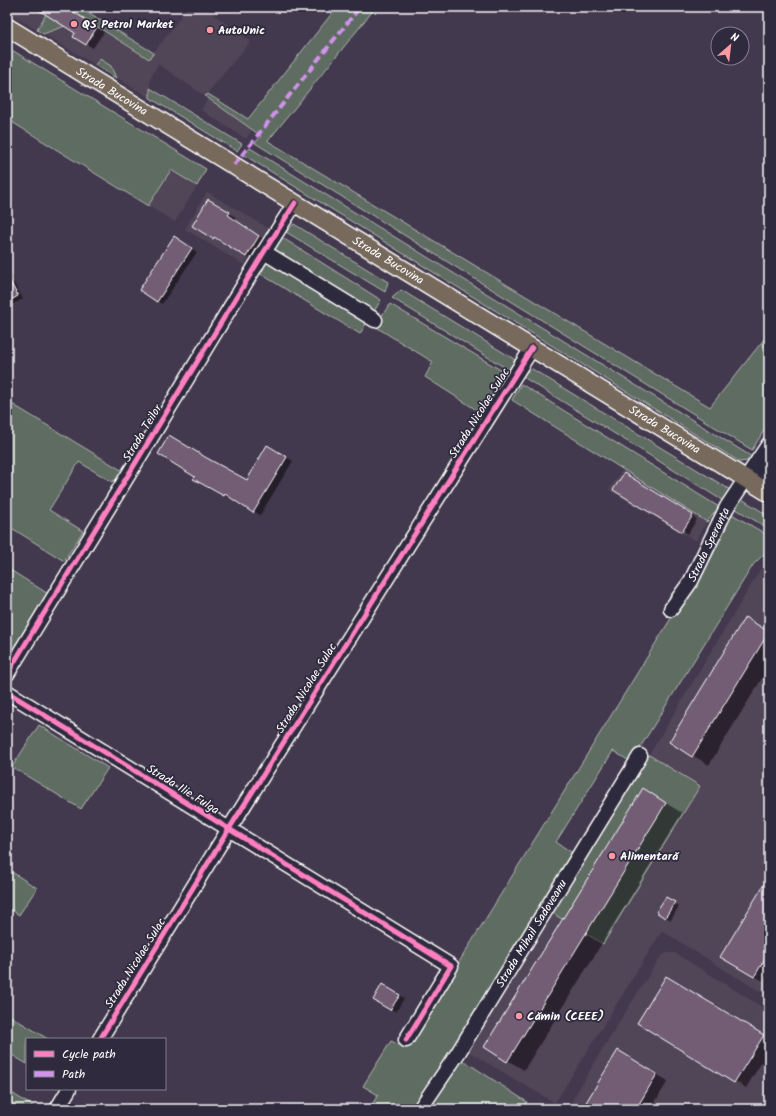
<svg xmlns="http://www.w3.org/2000/svg" width="776" height="1116" font-family="Kalam,sans-serif">
  <style>
    .built { fill: #514459 }
    .green { fill: #5f6c62; stroke: #afb6b0 }
    .shadow { fill: #0007 }
    .building { fill: #725d74; stroke: #fff }
    .lines { fill: none; stroke-linecap: round; stroke-linejoin: round }
    .minor-casing { stroke: #fff; stroke-width: 17 }
    .major-casing { stroke: #fff; stroke-width: 20 }
    .minor { stroke: #2f2a3d; stroke-width: 14 }
    .major { stroke: #77695c; stroke-width: 17 }
    .quiet { stroke: #d193ec; stroke-width: 4; stroke-dasharray: 8 4; stroke-linecap: butt }
    .cycleway-casing { stroke: #2f2a3d; stroke-width: 8 }
    .cycleway { stroke: #ff80c0; stroke-width: 5 }
    .poi-dot { fill: #ff9aa2; stroke: #2f2a3d; stroke-width: 1.5 }
    .labels { text-anchor: middle; stroke-width: 3.5; stroke-linejoin: round; paint-order: stroke }
    .poi-label { font-size: 12px; font-weight: bold; fill: #fff; stroke: #2f2a3d; text-anchor: start }
    .street-label { font-size: 12px; fill: #fff; stroke: #2f2a3d }
  </style>
  <rect width="100%" height="100%" fill="#43394e"/>
  <filter id="ink" filterUnits="userSpaceOnUse"><feTurbulence type="fractalNoise" baseFrequency=".025" numOctaves="2"/><feDisplacementMap in="SourceGraphic" scale="8" xChannelSelector="R" yChannelSelector="G"/><feConvolveMatrix kernelMatrix="1 2 1 2 8 2 1 2 1" color-interpolation-filters="sRGB"/></filter>
  <g filter="url(#ink)">
    <g class="built">
      <polygon points="7,7 66,7 149,59 188,7 203,7 251,41 205,96 158,64 150,79 150,98 7,12"/>
      <polygon points="208,98 252,130 246,139 201,110"/>
      <polygon points="171,170 197,186 175,222 148,206"/>
      <polygon points="207,192 268,228 244,265 185,229"/>
      <polygon points="623,469 707,522 696,541 609,490"/>
      <polygon points="768,562 769,997 662,931 555,1103 467,1051 552,913 603,944 700,786 649,755 760,570"/>
      <polygon points="667,953 675,953 769,1011 769,1109 570,1109 571,1102 617,1025 661,956"/>
    </g>
    <g class="green">
      <polygon points="66,7 78,7 154,53 149,59"/>
      <polygon points="337,7 376,7 268,141 710,407 769,333 769,422 752,450 255,143 261,136 205,96 208,94 248,119"/>
      <polygon points="46,14 65,26 43,34 37,30"/>
      <polygon points="7,47 206,169 197,186 171,170 148,206 7,119"/>
      <polygon points="100,59 111,66 116,78 95,65"/>
      <polygon points="150,88 242,144 237,151 150,98"/>
      <polygon points="250,148 754,458 747,461 740,462 244,155"/>
      <polygon points="294,224 388,282 385,292 286,232"/>
      <polygon points="281,237 381,300 373,313 274,252 274,248"/>
      <polygon points="268,258 368,320 360,334 259,273"/>
      <polygon points="401,290 514,359 516,365 512,372 392,298"/>
      <polygon points="390,304 509,375 483,414 425,377 433,362 379,329 376,324"/>
      <polygon points="532,369 732,491 725,502 523,377 526,372"/>
      <polygon points="521,384 719,507 707,522 512,400"/>
      <polygon points="7,401 126,473 112,482 79,462 49,510 83,531 64,561 10,527 7,532"/>
      <polygon points="737,496 769,516 769,529 731,506"/>
      <polygon points="730,513 769,536 769,554 763,555 753,565 631,762 613,751 556,842 574,854 454,1048 412,1109 369,1109 378,1095 363,1086 391,1041 406,1048 694,581"/>
      <polygon points="7,568 50,595 7,665"/>
      <polygon points="39,725 108,768 81,809 12,767"/>
      <polygon points="649,755 700,786 603,944 552,913"/>
      <polygon points="7,869 37,888 19,915 7,907"/>
      <polygon points="7,1014 48,1039 27,1039 27,1064 7,1052"/>
      <polygon points="466,1062 527,1102 523,1109 430,1109 455,1063"/>
      <polygon points="7,1090 37,1109 7,1109"/>
    </g>
    <g class="shadow">
      <polygon points="36,7 65,7 104,32 93,48 74,37 77,33"/>
      <polygon points="209,200 237,218 235,221 267,241 254,261 193,225"/>
      <polygon points="179,240 197,252 162,304 157,301"/>
      <polygon points="7,268 14,279 12,280 23,299 7,307"/>
      <polygon points="268,447 293,461 260,515 232,498 231,499 195,479 209,460 248,481"/>
      <polygon points="624,474 697,519 688,534 615,490"/>
      <polygon points="746,619 769,633 769,667 709,765 670,742"/>
      <polygon points="659,799 682,813 524,1070 485,1047"/>
      <polygon points="769,878 769,970 763,981 722,956"/>
      <polygon points="666,898 679,906 671,920 657,912"/>
      <polygon points="667,977 769,1039 769,1050 746,1088 638,1023"/>
      <polygon points="383,986 404,998 396,1012 374,999"/>
      <polygon points="629,1058 668,1081 651,1109 588,1109"/>
    </g>
    <g class="building">
      <polygon points="34,7 66,7 97,27 86,45 73,37 75,33"/>
      <polygon points="208,199 230,212 228,215 259,236 246,257 214,237 213,239 192,226"/>
      <polygon points="174,236 192,248 157,302 139,290"/>
      <polygon points="7,276 18,296 7,302"/>
      <polygon points="169,435 205,457 247,480 267,445 287,457 253,513 225,494 224,496 193,479 195,477 158,454"/>
      <polygon points="624,473 693,515 682,532 613,490"/>
      <polygon points="745,617 769,632 692,757 669,742"/>
      <polygon points="643,788 666,803 507,1062 484,1047"/>
      <polygon points="769,876 769,952 754,977 720,957"/>
      <polygon points="666,897 675,902 665,918 656,912"/>
      <polygon points="666,976 764,1035 734,1083 637,1023"/>
      <polygon points="382,984 400,995 390,1010 373,1000"/>
      <polygon points="618,1050 657,1074 636,1109 582,1109"/>
    </g>
    <g class="lines">
      <defs>
        <g id="minor">
          <polyline points="264,252 375,320"/>
          <polyline points="756,485 769,463"/>
          <path id="s1" d="M671 609 691 581 727 507 769 444"/>
          <polyline points="7,674 264,252 295,203"/>
          <polyline points="7,692 451,966 406,1040"/>
          <polyline points="100,1039 229,829 532,348"/>
          <polyline points="57,1109 69,1089"/>
          <path id="s2" d="M420 1109 458 1053 640 756"/>
        </g>
        <g id="major">
          <path id="s3" d="M7 27 769 493"/>
        </g>
      </defs>
      <use href="#minor" class="minor-casing"/>
      <use href="#major" class="major-casing"/>
      <use href="#minor" class="minor"/>
      <use href="#major" class="major"/>
      <polyline class="quiet" points="234,165 360,7"/>
      <defs>
        <g id="cycleway">
          <polyline points="7,674 264,252 295,203"/>
          <polyline points="7,692 451,966 406,1040"/>
          <polyline points="100,1039 229,829 532,348"/>
        </g>
      </defs>
      <use href="#cycleway" class="cycleway-casing"/>
      <use href="#cycleway" class="cycleway"/>
    </g>
  </g>
  <g class="poi-dot">
    <circle cx="74" cy="24" r="4"/>
    <circle cx="210" cy="30" r="4"/>
    <circle cx="612" cy="856" r="4"/>
    <circle cx="519" cy="1016" r="4"/>
  </g>
  <g class="labels">
    <g class="poi-label">
      <text x="82" y="28">QS Petrol Market</text>
      <text x="218" y="34">AutoUnic</text>
      <text x="620" y="860">Alimentară</text>
      <text x="527" y="1020">Cămin (CEEE)</text>
    </g>
    <g class="street-label">
      <text dy="4" stroke="none"><textPath href="#s3" startOffset="123">Strada Bucovina</textPath></text>
      <text dy="4" stroke="none"><textPath href="#s3" startOffset="447">Strada Bucovina</textPath></text>
      <text transform="translate(479 413) rotate(-58)" y="4">Strada Nicolae Sulac</text>
      <text dy="4" stroke="none"><textPath href="#s3" startOffset="771">Strada Bucovina</textPath></text>
      <text transform="translate(142 433) rotate(-59)" y="4">Strada Teilor</text>
      <text dy="4" stroke="none"><textPath href="#s1" startOffset="75">Strada Speranța</textPath></text>
      <text transform="translate(306 688) rotate(-58)" y="4">Strada Nicolae Sulac</text>
      <text transform="translate(183 789) rotate(32)" y="4">Strada Ilie Fulga</text>
      <text dy="4" stroke="none"><textPath href="#s2" startOffset="208">Strada Mihail Sadoveanu</textPath></text>
      <text transform="translate(135 963) rotate(-58)" y="4">Strada Nicolae Sulac</text>
    </g>
  </g>
  <rect width="776" height="1116" fill="none" stroke="#2f2a3d" stroke-width="24"/>
  <rect x="12" y="12" width="752" height="1092" fill="none" stroke="#fff" stroke-width="1.5" filter="url(#ink)"/>
  <rect x="26" y="1038" width="140" height="52" fill="#2f2a3d" stroke="#827f8b"/>
  <rect x="34" y="1051" width="20" height="6" fill="#ff80c0" stroke="#827f8b"/>
  <text x="62" y="1058" font-size="12" fill="#ffffff">Cycle path</text>
  <rect x="34" y="1071" width="20" height="6" fill="#d193ec" stroke="#827f8b"/>
  <text x="62" y="1078" font-size="12" fill="#ffffff">Path</text>
  <g transform="translate(730 46) rotate(28)"><circle r="19" fill="#2f2a3d" stroke="#827f8b"/>
  <path d="M0-3L7 15L0 10L-7 15Z" fill="#ff9aa2"/>
  <text y="-6" font-size="11" font-weight="bold" text-anchor="middle" fill="#ffffff">N</text>
  </g>
</svg>
